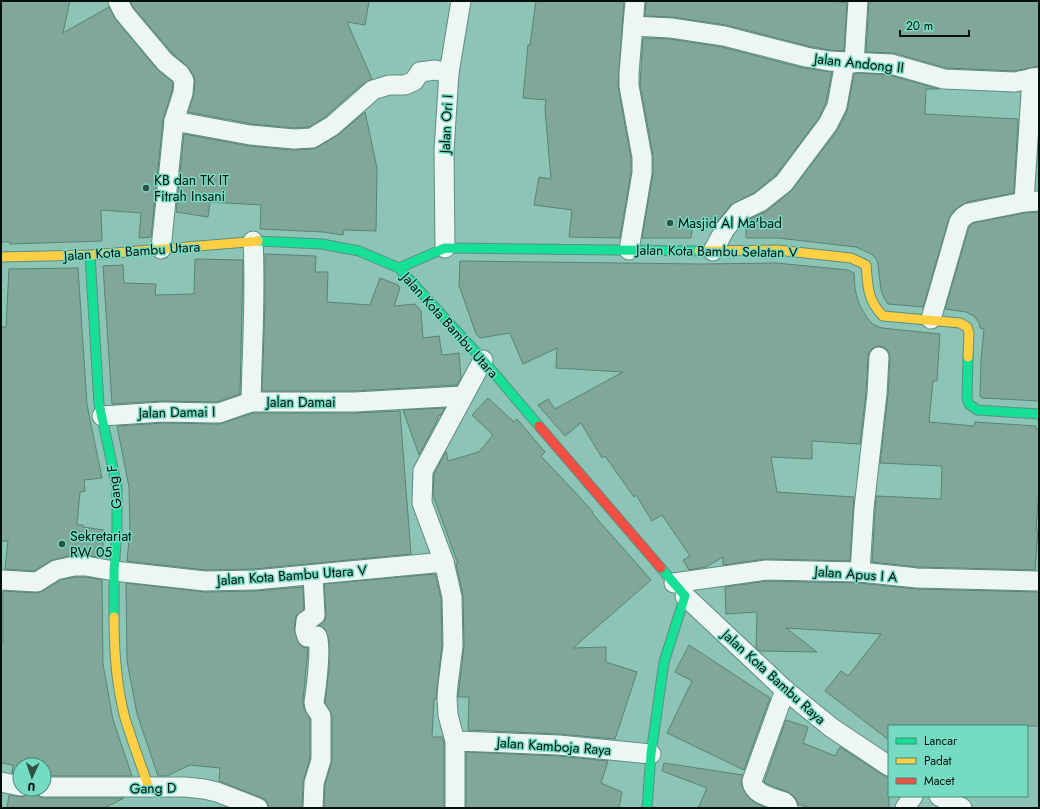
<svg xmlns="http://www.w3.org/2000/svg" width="1040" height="809" font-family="Jost,sans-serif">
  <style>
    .building { fill: #81a799; stroke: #598374 }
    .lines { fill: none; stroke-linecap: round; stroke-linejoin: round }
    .street-casing { stroke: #5d8e83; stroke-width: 21 }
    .fast-casing { stroke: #5d8e83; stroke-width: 11 }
    .slow-casing { stroke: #5d8e83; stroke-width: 11 }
    .jam-casing { stroke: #5d8e83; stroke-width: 11 }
    .street { stroke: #eef6f4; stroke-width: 19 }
    .fast { stroke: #16e098; stroke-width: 9 }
    .slow { stroke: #ffcf43; stroke-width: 9 }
    .jam { stroke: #f24e42; stroke-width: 9 }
    .poi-dot { fill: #315048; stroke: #75dbc2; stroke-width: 1.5 }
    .labels { text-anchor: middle; stroke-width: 3; stroke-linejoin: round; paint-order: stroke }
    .street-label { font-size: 14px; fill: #00110c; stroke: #75dbc2 }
    .poi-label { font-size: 14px; fill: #00110c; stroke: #75dbc2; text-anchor: start }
  </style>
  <rect width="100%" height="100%" fill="#8cc4b6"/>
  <g class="building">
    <polygon points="1,1 70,1 63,33 109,7 116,20 157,69 171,81 173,83 172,91 163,120 151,237 139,238 141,213 101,210 102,241 10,244 10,242 1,242"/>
    <polygon points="130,1 369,1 365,25 347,22 372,79 360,86 325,117 309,127 294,128 252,124 188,112 194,94 195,82 194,76 187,66 173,54 133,7"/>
    <polygon points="536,1 624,1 618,86 631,158 631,172 620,238 569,237 572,210 534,205 539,177 551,179 545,109 546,100 523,98 528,45 530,45"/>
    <polygon points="646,1 833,1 847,3 844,51 830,50 808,46 726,25 673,17 645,16"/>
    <polygon points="869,1 1039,1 1039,66 1014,71 946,68 894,53 866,52"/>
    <polygon points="643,38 670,39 722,47 803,68 832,72 826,102 819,118 776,175 754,193 731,205 716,223 693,220 691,238 642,238 653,173 653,155 640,85"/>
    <polygon points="857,73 889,75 939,89 926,89 925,114 1018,119 1014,193 967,202 957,208 950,215 923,307 888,304 884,298 881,290 878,264 876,258 871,254 856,247 778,238 746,238 746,221 767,211 791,191 837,131 847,111 854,74"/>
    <polygon points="365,112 377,168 376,231 344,230 343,235 323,232 260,229 261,205 210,202 208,217 176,212 184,134 249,146 293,150 313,149 318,147 338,135"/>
    <polygon points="1039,212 1039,401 982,398 980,396 981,360 984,329 980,328 979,323 974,316 966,312 945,309 969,227 973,223 1025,213"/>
    <polygon points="265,254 316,256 315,272 328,272 327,302 370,305 380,278 398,285 400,288 394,306 415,304 421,311 423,338 439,336 442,355 459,353 461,378 457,385 355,391 262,391 265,301"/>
    <polygon points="195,259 243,260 240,394 217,402 163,401 112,404 103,266 123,265 124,283 156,284 155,295 194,294"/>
    <polygon points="460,261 702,264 776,263 848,270 854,273 855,289 859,304 867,318 874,325 882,328 940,334 937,381 933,381 929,422 974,426 975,422 1036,426 1036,429 1039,429 1039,489 1036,530 1038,530 1035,570 918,567 872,562 876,496 941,499 942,466 880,463 888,395 890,358 889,352 885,348 879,346 874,347 870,351 868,356 866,393 860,444 812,441 812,459 771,457 777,492 854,497 850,561 766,559 723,565 723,557 706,567 689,570 683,560 690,556 662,515 652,521 636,495 634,497 605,456 602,458 581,423 565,436 538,405 548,399 555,409 623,372 556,368 557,348 523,364 510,333 480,338 476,334 459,285"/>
    <polygon points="78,268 87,405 102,478 84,480 85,491 80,492 77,525 83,525 83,527 104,530 102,558 86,555 72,555 50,561 34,571 5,569 8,541 1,541 1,327 6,327 9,269"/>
    <polygon points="488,398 514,422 517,419 545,452 541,456 573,490 593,512 592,513 651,580 573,648 606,647 606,662 637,672 615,739 559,734 468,730 469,697 458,697 464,646 463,595 456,564 458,564 433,495 434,474 446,451 448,461 479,452 493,435 472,415"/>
    <polygon points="445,408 441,415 438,416 438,419 419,455 403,410"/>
    <polygon points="400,411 411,554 254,569 205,570 127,561 130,530 129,487 117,426 163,423 219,424 253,413 355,413"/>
    <polygon points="435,574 441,598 442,645 436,699 434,699 432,737 442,737 444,742 444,808 324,808 325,785 332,760 332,716 325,702 329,668 329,640 325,629 319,625 325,620 326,615 324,584"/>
    <polygon points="75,577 85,577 102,580 103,664 113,720 132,776 44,776 44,765 20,765 20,775 12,773 13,765 1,763 1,643 3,643 3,591 37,593 43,591 60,580"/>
    <polygon points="767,581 859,583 917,589 1039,592 1039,726 889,726 889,740 825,691 841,671 848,676 881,634 786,628 817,652 760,651 756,648 757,612 726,614 725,587"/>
    <polygon points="126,583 205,592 255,591 303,587 304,609 296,616 294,629 299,644 303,647 308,648 303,701 304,709 310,719 310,758 303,782 302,808 269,808 267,801 262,798 219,781 220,768 190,765 167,776 158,776 137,714 127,661"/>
    <polygon points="689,645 770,698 744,770 667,733 692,681 675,672"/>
    <polygon points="786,720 808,727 803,743 835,756 840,747 883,775 889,777 889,808 810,808 798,804 795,797 788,792 769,785 764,782"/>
    <polygon points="466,752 558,756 608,761 601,783 622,792 619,808 466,808"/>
    <polygon points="664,763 743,775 741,784 747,796 754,802 767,808 698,808 707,788 662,771"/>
    <polygon points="30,789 33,789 35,793 38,796 44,798 124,798 104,808 7,808 9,795 23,797 28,794"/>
  </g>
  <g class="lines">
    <defs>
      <g id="street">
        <polyline points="118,1 124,13 165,62 180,74 184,81 183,93 174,121 161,249"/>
        <polyline points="633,26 671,28 724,36 806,57 829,61 891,64 944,79 1015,82 1039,77"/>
        <polyline points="854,63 858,1"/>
        <polyline points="174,121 250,135 294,139 312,138 332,126 373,90 389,85 405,85 414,81 420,72 435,70 449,73"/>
        <polyline points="1024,202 1032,78"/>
        <polyline points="445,248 444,150 449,73 461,1"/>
        <polyline points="629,250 642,173 642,157 629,86 629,73 635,1"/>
        <polyline points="713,251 725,229 739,212 760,202 784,183 828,124 837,106 845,62"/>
        <polyline points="931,319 959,222 963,217 969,213 1024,202 1039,201"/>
        <path d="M251 402C252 348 256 294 253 241"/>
        <polyline points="102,416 163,412 213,413 219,413 251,402 355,402 463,396"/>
        <polyline points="860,572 864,508 877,394 879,357"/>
        <path d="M313 575 315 615 306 621 305 630 307 637 317 636C322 643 316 690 314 702L315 707 321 716V760L314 783 313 808"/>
        <polyline points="1,580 37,582 56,570 74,566 86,566 114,571 205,581 255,580 444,562"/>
        <polyline points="674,583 766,570 860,572 917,578 1039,581"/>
        <polyline points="685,596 785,690 832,728 889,766"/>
        <path d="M785 690 752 781C753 795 773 798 784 802L787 805 788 808"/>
        <polyline points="455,741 559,745 651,754"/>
        <polyline points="1,782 20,786"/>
        <polyline points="44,787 185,787 204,789 217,792 258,808"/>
        <polyline points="939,796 962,808"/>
        <polyline points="455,808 455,741 448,715 447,697 448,685 453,646 452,597 444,562 422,503 423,471 483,360"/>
        <polyline points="905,808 913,796"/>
      </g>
      <g id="fast">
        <polyline points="258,241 322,244 359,251 399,268 483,360 539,426"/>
        <polyline points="90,255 99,404 117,487 117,530 114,571 114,617"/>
        <polyline points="399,268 445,248 699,251"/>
        <polyline points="968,357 967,398 969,404 977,410 1039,414"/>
        <polyline points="647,808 651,754 664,662 685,596 661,568"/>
      </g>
      <g id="slow">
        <path d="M699 251 777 250 851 258 866 265C868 286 867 300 883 316L960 323 967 327 969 333 968 357"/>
        <polyline points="1,257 90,255 258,241"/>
        <path d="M114 617C114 650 116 685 125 718 132 741 141 765 149 788"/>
      </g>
      <polyline id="jam" points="539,426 661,568"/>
    </defs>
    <use href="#street" class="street-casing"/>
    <use href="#fast" class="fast-casing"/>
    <use href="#slow" class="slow-casing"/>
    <use href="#jam" class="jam-casing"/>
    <use href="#street" class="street"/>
    <use href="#fast" class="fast"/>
    <use href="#slow" class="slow"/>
    <use href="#jam" class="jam"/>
  </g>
  <g class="poi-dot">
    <circle cx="146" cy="188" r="4"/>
    <circle cx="670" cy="223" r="4"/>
    <circle cx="62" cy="544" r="4"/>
  </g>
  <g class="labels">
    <g class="street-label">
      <text transform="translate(859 63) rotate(6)" y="5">Jalan Andong II</text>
      <text transform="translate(446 124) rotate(-87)" y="5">Jalan Ori I</text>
      <text transform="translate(132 251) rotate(-4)" y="5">Jalan Kota Bambu Utara</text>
      <text transform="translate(717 251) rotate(1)" y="5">Jalan Kota Bambu Selatan V</text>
      <text transform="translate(450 325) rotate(48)" y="5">Jalan Kota Bambu Utara</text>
      <text x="301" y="407">Jalan Damai</text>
      <text transform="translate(177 412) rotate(-1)" y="5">Jalan Damai I</text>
      <text transform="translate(114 487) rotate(-97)" y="5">Gang F</text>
      <text transform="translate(856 574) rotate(4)" y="5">Jalan Apus I A</text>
      <text transform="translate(292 575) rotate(-4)" y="5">Jalan Kota Bambu Utara V</text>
      <text transform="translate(774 677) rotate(42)" y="5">Jalan Kota Bambu Raya</text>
      <text transform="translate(554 746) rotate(4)" y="5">Jalan Kamboja Raya</text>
      <text transform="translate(153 788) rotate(-1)" y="5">Gang D</text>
    </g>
    <g class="poi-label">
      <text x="154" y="185">KB dan TK IT<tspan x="154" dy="16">Fitrah Insani</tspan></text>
      <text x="678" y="228">Masjid Al Ma'bad</text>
      <text x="70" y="541">Sekretariat<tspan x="70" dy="16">RW 05</tspan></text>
    </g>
  </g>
  <rect width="1040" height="809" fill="none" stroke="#00110c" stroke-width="4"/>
  <rect x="888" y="725" width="140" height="72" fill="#75dbc2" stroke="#468a79"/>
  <rect x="896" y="738" width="20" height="6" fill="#16e098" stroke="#468a79"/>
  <text x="924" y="745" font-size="12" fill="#00110c">Lancar</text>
  <rect x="896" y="758" width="20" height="6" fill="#ffcf43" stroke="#468a79"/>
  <text x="924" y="765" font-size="12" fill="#00110c">Padat</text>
  <rect x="896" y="778" width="20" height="6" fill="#f24e42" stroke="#468a79"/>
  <text x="924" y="785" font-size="12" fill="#00110c">Macet</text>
  <g transform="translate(32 777) rotate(183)"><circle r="19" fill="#75dbc2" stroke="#468a79"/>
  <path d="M0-3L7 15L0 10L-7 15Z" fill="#315048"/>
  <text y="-6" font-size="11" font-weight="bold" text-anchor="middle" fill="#00110c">U</text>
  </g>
  <path d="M900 30v6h69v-6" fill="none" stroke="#00110c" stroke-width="2"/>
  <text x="906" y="30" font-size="12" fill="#00110c" stroke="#75dbc2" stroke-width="3" paint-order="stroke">20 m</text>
</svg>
